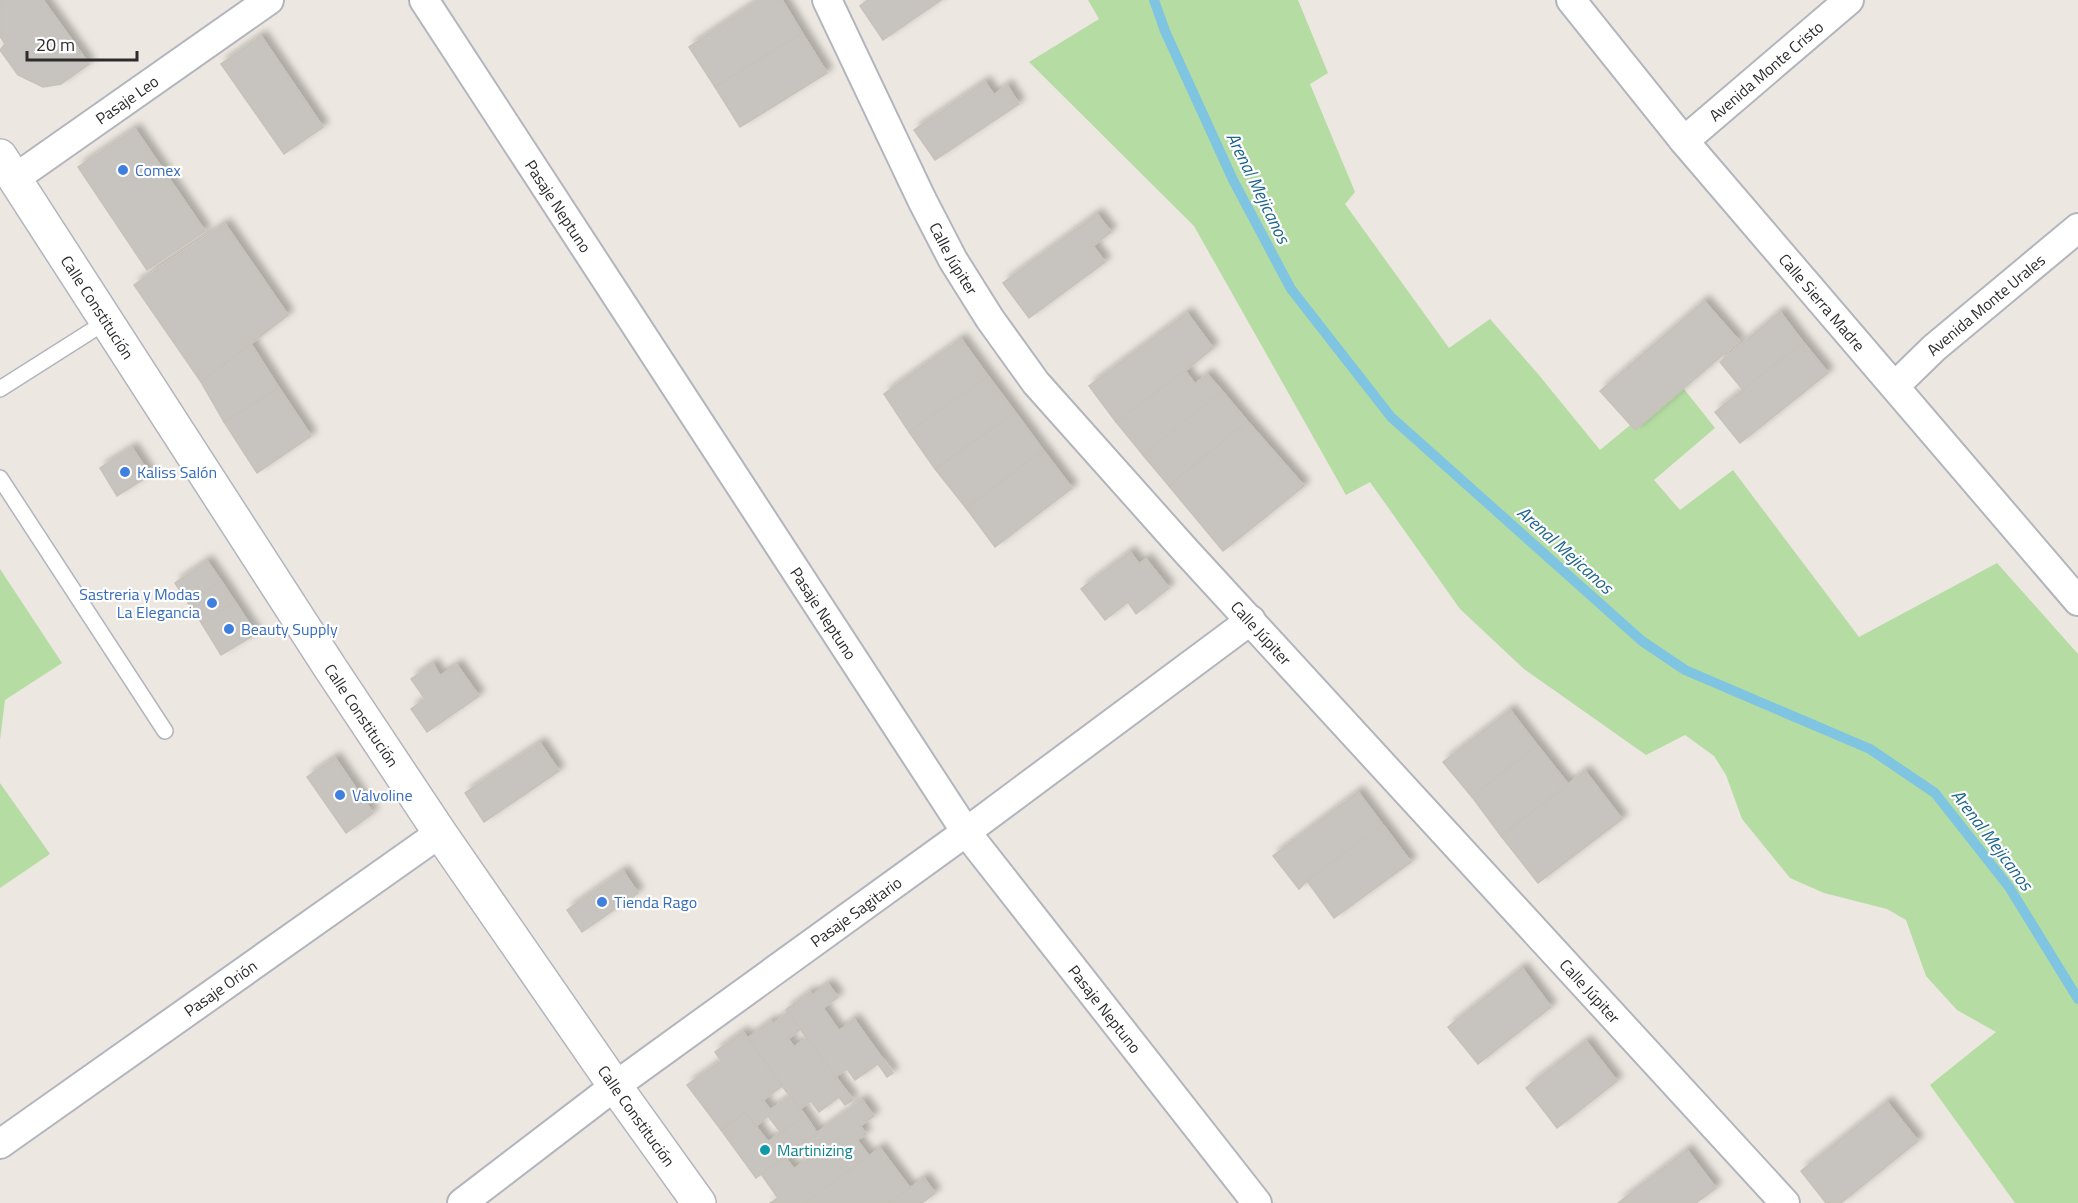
<svg xmlns="http://www.w3.org/2000/svg" width="2078" height="1203" font-family="'Titillium Web',sans-serif">
  <style>
    .green { fill: #b5dca3 }
    .lines { fill: none; stroke-linecap: round; stroke-linejoin: round }
    .stream { stroke: #7fc5e1; stroke-width: 10 }
    .building { fill: #c7c4bf; stroke: #c7c2b9; stroke-width: 1.5; filter: url(#shadow) }
    .service-casing { stroke: #b3b5be; stroke-width: 18 }
    .minor-casing { stroke: #b3b5be; stroke-width: 32 }
    .secondary-casing { stroke: #b3b5be; stroke-width: 36 }
    .service { stroke: #fff; stroke-width: 15 }
    .minor { stroke: #fff; stroke-width: 28 }
    .secondary { stroke: #fff; stroke-width: 33 }
    .shop-dot { fill: #3f7fe0; stroke: #fff; stroke-width: 2 }
    .culture-dot { fill: #0f9aa8; stroke: #fff; stroke-width: 2 }
    .labels { text-anchor: middle; stroke-width: 4.5; stroke-linejoin: round; paint-order: stroke }
    .street-label { font-size: 16px; fill: #2c2c2c; stroke: #fff }
    .shop-label { font-size: 16px; fill: #366cbe; stroke: #fff; text-anchor: start }
    .culture-label { font-size: 16px; fill: #0d838f; stroke: #fff; text-anchor: start }
    .water-label { font-size: 18px; font-style: italic; fill: #1d658e; stroke: #fff }
  </style>
  <defs>
    <filter id="shadow"><feDropShadow dx="5.5" dy="-5.5" stdDeviation="3" flood-color="#0004"/></filter>
  </defs>
  <rect width="100%" height="100%" fill="#ece7e0"/>
  <g class="green">
    <polygon points="1088,0 1298,0 1328,73 1310,84 1355,192 1345,204 1449,348 1490,319 1538,374 1600,450 1680,384 1715,428 1654,480 1680,510 1733,470 1859,637 1997,563 2078,654 2078,1203 2015,1203 1930,1085 1996,1032 1957,1010 1926,976 1906,920 1887,909 1824,893 1790,878 1742,819 1726,775 1714,756 1685,735 1646,755 1524,669 1460,609 1370,482 1346,495 1194,226 1029,62 1099,19"/>
    <polygon points="0,569 62,663 5,700 0,740"/>
    <polygon points="0,783 50,854 0,888"/>
  </g>
  <g class="lines">
    <polyline class="stream" points="1154,0 1165,31 1233,180 1291,289 1391,417 1642,641 1685,670 1870,749 1935,793 2009,887 2078,999"/>
  </g>
  <g class="building">
    <polygon points="0,0 43,0 89,64 61,84 43,87 18,75 0,50 5,44 0,36"/>
    <polygon points="759,0 782,0 802,33 715,87 689,47"/>
    <polygon points="868,0 941,0 883,40 860,6"/>
    <polygon points="802,33 827,73 740,127 715,87"/>
    <polygon points="261,36 323,127 284,154 221,64"/>
    <polygon points="985,82 994,95 1007,85 1019,104 935,160 914,130"/>
    <polygon points="135,129 205,231 147,270 78,167"/>
    <polygon points="1097,214 1111,232 1093,246 1105,262 1029,318 1003,283"/>
    <polygon points="225,224 288,315 201,382 134,285"/>
    <polygon points="1704,301 1739,341 1635,430 1600,391"/>
    <polygon points="1780,312 1803,342 1743,390 1720,362"/>
    <polygon points="1187,313 1213,348 1185,371 1116,422 1089,386"/>
    <polygon points="961,339 988,376 909,432 884,394"/>
    <polygon points="1803,342 1828,373 1740,443 1715,412"/>
    <polygon points="251,344 279,388 224,422 201,382"/>
    <polygon points="1185,371 1195,384 1207,374 1222,391 1143,455 1116,422"/>
    <polygon points="988,376 1015,412 935,469 909,432"/>
    <polygon points="279,388 311,436 257,473 224,422"/>
    <polygon points="1222,391 1247,421 1169,486 1143,455"/>
    <polygon points="1015,412 1043,450 966,508 935,469"/>
    <polygon points="1247,421 1304,486 1223,551 1169,486"/>
    <polygon points="132,448 150,475 117,496 100,468"/>
    <polygon points="1043,450 1072,488 995,547 966,508"/>
    <polygon points="1130,552 1139,564 1146,559 1169,588 1136,614 1128,602 1105,620 1081,589"/>
    <polygon points="207,561 221,581 188,603 175,583"/>
    <polygon points="221,581 235,602 202,624 188,603"/>
    <polygon points="235,602 256,634 221,655 202,624"/>
    <polygon points="433,664 440,676 457,665 479,696 427,732 411,709 425,699 411,679"/>
    <polygon points="1510,710 1537,745 1472,797 1443,762"/>
    <polygon points="540,743 559,771 484,822 465,793"/>
    <polygon points="1537,745 1568,784 1501,836 1472,797"/>
    <polygon points="335,758 373,813 346,833 307,777"/>
    <polygon points="1585,771 1622,819 1538,883 1501,836"/>
    <polygon points="1358,792 1383,825 1307,881 1299,889 1273,856"/>
    <polygon points="1383,825 1411,862 1334,918 1307,881"/>
    <polygon points="623,871 638,893 582,932 567,910"/>
    <polygon points="1522,968 1551,1007 1478,1064 1448,1027"/>
    <polygon points="828,984 838,997 823,1008 839,1031 854,1019 893,1073 887,1077 878,1064 855,1080 847,1069 835,1077 786,1010 810,992 812,995"/>
    <polygon points="788,1012 801,1029 788,1039 794,1047 807,1038 853,1100 845,1105 839,1097 819,1112 811,1101 800,1109 782,1086 748,1038 771,1021 773,1024"/>
    <polygon points="743,1032 782,1086 763,1100 770,1110 790,1096 805,1115 781,1133 768,1116 756,1126 745,1112 721,1130 687,1085 721,1061 715,1052"/>
    <polygon points="1586,1041 1617,1081 1557,1128 1526,1088"/>
    <polygon points="862,1100 874,1116 860,1126 866,1134 857,1140 869,1156 805,1203 770,1203 778,1198 761,1174 785,1157 794,1169 812,1156 803,1143"/>
    <polygon points="1887,1102 1918,1141 1841,1203 1826,1203 1801,1171"/>
    <polygon points="745,1112 768,1142 805,1115 817,1133 756,1178 721,1130"/>
    <polygon points="880,1148 910,1188 889,1203 805,1203"/>
    <polygon points="1687,1150 1716,1188 1696,1203 1618,1203"/>
    <polygon points="924,1178 935,1193 922,1203 889,1203"/>
  </g>
  <g class="lines">
    <defs>
      <g id="service">
        <polyline points="0,389 107,321"/>
        <polyline points="0,478 165,731"/>
      </g>
      <g id="minor">
        <path id="s1" d="M424 0 966 832 1257 1203"/>
        <path id="s2" d="M827 0 922 200 953 260 990 319 1036 383 1185 550 1785 1203"/>
        <path id="s3" d="M1571 0 1684 141 2078 601"/>
        <path id="s4" d="M1684 141 1849 0"/>
        <path id="s5" d="M14 179 269 0"/>
        <path id="s6" d="M1895 386 1934 348 2078 228"/>
        <path id="s7" d="M0 1144 440 833"/>
        <path id="s8" d="M462 1203 615 1086 966 832 1251 620"/>
      </g>
      <g id="secondary">
        <path id="s9" d="M0 156 329 666 440 833 615 1086 699 1203"/>
      </g>
    </defs>
    <use href="#service" class="service-casing"/>
    <use href="#minor" class="minor-casing"/>
    <use href="#secondary" class="secondary-casing"/>
    <use href="#service" class="service"/>
    <use href="#minor" class="minor"/>
    <use href="#secondary" class="secondary"/>
  </g>
  <g class="shop-dot">
    <circle cx="123" cy="170" r="6"/>
    <circle cx="125" cy="472" r="6"/>
    <circle cx="212" cy="603" r="6"/>
    <circle cx="229" cy="629" r="6"/>
    <circle cx="340" cy="795" r="6"/>
    <circle cx="602" cy="902" r="6"/>
  </g>
  <circle class="culture-dot" cx="765" cy="1150" r="6"/>
  <g class="labels">
    <g class="street-label">
      <text dy="6" stroke="none"><textPath href="#s4" startOffset="108">Avenida Monte Cristo</textPath></text>
      <text dy="6" stroke="none"><textPath href="#s5" startOffset="138">Pasaje Leo</textPath></text>
      <text dy="6" stroke="none"><textPath href="#s1" startOffset="246">Pasaje Neptuno</textPath></text>
      <text dy="6" stroke="none"><textPath href="#s2" startOffset="288">Calle Júpiter</textPath></text>
      <text dy="6" stroke="none"><textPath href="#s3" startOffset="393">Calle Sierra Madre</textPath></text>
      <text dy="6" stroke="none"><textPath href="#s6" startOffset="122">Avenida Monte Urales</textPath></text>
      <text dy="6" stroke="none"><textPath href="#s9" startOffset="180">Calle Constitución</textPath></text>
      <text dy="6" stroke="none"><textPath href="#s1" startOffset="732">Pasaje Neptuno</textPath></text>
      <text dy="6" stroke="none"><textPath href="#s2" startOffset="774">Calle Júpiter</textPath></text>
      <text dy="6" stroke="none"><textPath href="#s9" startOffset="666">Calle Constitución</textPath></text>
      <text dy="6" stroke="none"><textPath href="#s8" startOffset="490">Pasaje Sagitario</textPath></text>
      <text dy="6" stroke="none"><textPath href="#s7" startOffset="270">Pasaje Orión</textPath></text>
      <text dy="6" stroke="none"><textPath href="#s2" startOffset="1260">Calle Júpiter</textPath></text>
      <text dy="6" stroke="none"><textPath href="#s1" startOffset="1218">Pasaje Neptuno</textPath></text>
      <text dy="6" stroke="none"><textPath href="#s9" startOffset="1152">Calle Constitución</textPath></text>
    </g>
    <g class="shop-label">
      <text x="135" y="176">Comex</text>
      <text x="137" y="478">Kaliss Salón</text>
      <text x="200" y="600" text-anchor="end">Sastreria y Modas<tspan x="200" dy="18">La Elegancia</tspan></text>
      <text x="241" y="635">Beauty Supply</text>
      <text x="352" y="801">Valvoline</text>
      <text x="614" y="908">Tienda Rago</text>
    </g>
    <g class="culture-label">
      <text x="777" y="1156">Martinizing</text>
    </g>
    <g class="water-label">
      <text transform="translate(1258 188) rotate(64)" y="6">Arenal Mejicanos</text>
      <text transform="translate(1565 550) rotate(42)" y="6">Arenal Mejicanos</text>
      <text transform="translate(1992 840) rotate(53)" y="6">Arenal Mejicanos</text>
    </g>
  </g>
  <path d="M27 51v9h110v-9" fill="none" stroke="#2c2c2c" stroke-width="3"/>
  <text x="36" y="51" font-size="18" fill="#2c2c2c" stroke="#ffffff" stroke-width="4.5" paint-order="stroke">20 m</text>
</svg>
